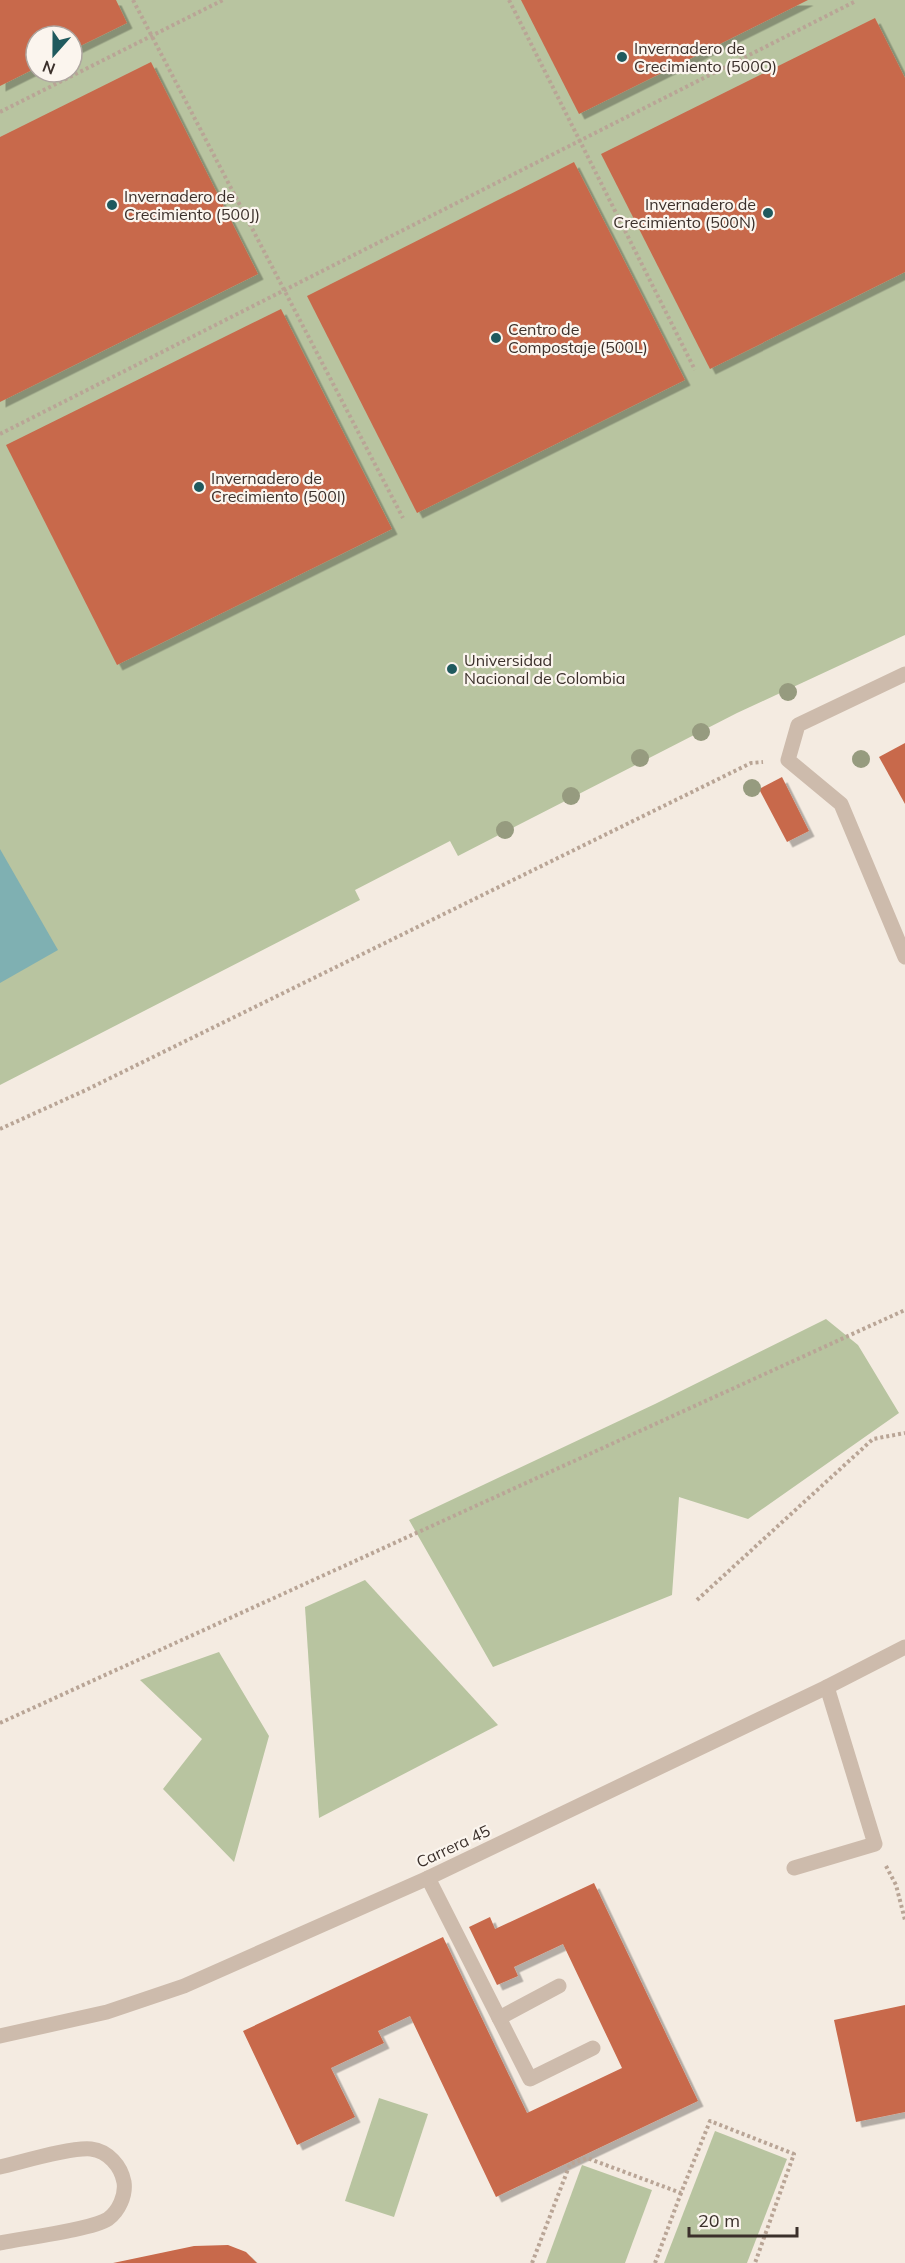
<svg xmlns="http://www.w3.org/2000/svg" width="905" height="2263" font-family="Mulish,sans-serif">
<defs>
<filter id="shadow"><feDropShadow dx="5.5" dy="5.5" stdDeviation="0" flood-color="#0004"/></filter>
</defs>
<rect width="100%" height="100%" fill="#f4ebe1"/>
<!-- green -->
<g fill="#b8c4a0" fill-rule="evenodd">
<path d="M0,0H905V635L737,713L458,856L450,841L355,890L360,900L0,1085ZM36,36H72V72H36Z"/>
<polygon points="826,1319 858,1345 899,1413 748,1519 679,1497 672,1595 493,1667 409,1520 655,1404"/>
<polygon points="365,1580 498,1725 319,1818 305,1607"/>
<polygon points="219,1652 269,1736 234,1862 163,1789 202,1739 140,1680"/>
<polygon points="379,2098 428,2114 394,2217 345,2201"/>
<polygon points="715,2131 787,2159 747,2263 664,2263"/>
<polygon points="582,2165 652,2190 625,2263 546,2263"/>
</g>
<!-- water -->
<polygon fill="#7fb0b2" points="0,849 58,950 0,983"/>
<!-- building -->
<g fill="#c8694b" filter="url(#shadow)">
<polygon points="0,0 116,0 127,23 72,50 72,36 36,36 36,68 0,86"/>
<polygon points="521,0 808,0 579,114"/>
<polygon points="875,18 905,78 905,272 710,369 601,154"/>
<polygon points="151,62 258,274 0,402 0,137"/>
<polygon points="574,162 685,380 417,513 307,296"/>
<polygon points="281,309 392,529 117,665 6,445"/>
<polygon points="905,743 905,804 879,757"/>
<polygon points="782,777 809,831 787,842 759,789"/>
<polygon points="594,1883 698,2101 496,2197 410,2016 378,2031 384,2043 331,2068 355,2117 297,2145 243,2031 443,1937 527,2113 622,2068 563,1944 514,1967 518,1976 497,1985 469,1927 490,1917 495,1929"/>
<polygon points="905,2005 905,2112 856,2122 834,2020"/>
<polygon points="228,2245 246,2252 257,2263 113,2263 194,2246"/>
</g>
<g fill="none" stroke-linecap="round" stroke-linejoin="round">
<!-- path -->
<g stroke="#b9a596" stroke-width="4" stroke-dasharray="3 3" stroke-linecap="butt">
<polyline points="133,0 403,518"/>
<polyline points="509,0 695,370"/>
<polyline points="0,112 223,0"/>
<polyline points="0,434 854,2"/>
<polyline points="0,1129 86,1090 751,763 763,762"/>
<polyline points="697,1600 873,1439 905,1433"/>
<polyline points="0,1723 905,1310"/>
<polyline points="886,1866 896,1885 905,1920"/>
<polyline points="532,2263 570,2164 587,2158 681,2193 710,2121 794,2154 755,2263"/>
<polyline points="655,2263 681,2193"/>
</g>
<!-- service -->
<g stroke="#cdbbac" stroke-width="15">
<polyline points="905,674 798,725 788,760 841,804 905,957"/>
<polyline points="794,1868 875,1844 827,1687"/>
<polyline points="428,1878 530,2079 593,2048"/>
<polyline points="499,2018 559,1986"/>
<path d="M0,2167C22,2162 70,2147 91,2149C108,2151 121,2166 124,2182C126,2195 119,2211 108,2219C91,2230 23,2238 0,2243"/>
</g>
<!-- tertiary -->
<polyline stroke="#cdbbac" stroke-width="15" points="0,2036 107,2012 184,1986 428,1878 827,1687 905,1647"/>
</g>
<!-- trees -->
<g fill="#969b7f">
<circle cx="788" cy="692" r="9"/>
<circle cx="701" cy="732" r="9"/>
<circle cx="640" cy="758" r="9"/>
<circle cx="861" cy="759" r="9"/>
<circle cx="752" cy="788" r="9"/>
<circle cx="571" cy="796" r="9"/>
<circle cx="505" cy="830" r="9"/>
</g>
<!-- markers -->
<g fill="#1f5a5e" stroke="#fbf5ee" stroke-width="2">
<circle cx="622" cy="57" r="6"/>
<circle cx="112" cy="205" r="6"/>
<circle cx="768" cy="213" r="6"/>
<circle cx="496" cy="338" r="6"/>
<circle cx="199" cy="487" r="6"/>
<circle cx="452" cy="669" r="6"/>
</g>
<g text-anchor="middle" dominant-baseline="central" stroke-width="4.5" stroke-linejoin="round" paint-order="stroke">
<!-- poi labels -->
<g font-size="16" fill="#3b302b" stroke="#fbf5ee" text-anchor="start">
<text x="634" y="48">Invernadero de<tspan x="634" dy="18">Crecimiento (500O)</tspan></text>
<text x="124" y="196">Invernadero de<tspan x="124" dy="18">Crecimiento (500J)</tspan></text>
<text x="756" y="204" text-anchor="end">Invernadero de<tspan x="756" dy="18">Crecimiento (500N)</tspan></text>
<text x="508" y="329">Centro de<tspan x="508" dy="18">Compostaje (500L)</tspan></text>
<text x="211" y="478">Invernadero de<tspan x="211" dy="18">Crecimiento (500I)</tspan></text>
<text x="464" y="660">Universidad<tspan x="464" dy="18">Nacional de Colombia</tspan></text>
</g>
<!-- street labels -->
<g font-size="16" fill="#3b302b" stroke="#fbf5ee">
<text transform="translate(453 1846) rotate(-25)">Carrera 45</text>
</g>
</g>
<!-- north arrow -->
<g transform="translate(54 54) rotate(201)"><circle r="28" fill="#fbf5ee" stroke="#aea6a0" stroke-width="1.5"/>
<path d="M0-4.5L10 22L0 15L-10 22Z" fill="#1f5a5e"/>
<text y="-9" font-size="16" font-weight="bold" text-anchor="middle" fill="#3b302b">N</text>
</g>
<!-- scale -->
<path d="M689 2227v9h108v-9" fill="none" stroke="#3b302b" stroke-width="3"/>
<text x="698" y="2227" font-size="18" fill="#3b302b" stroke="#fbf5ee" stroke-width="4.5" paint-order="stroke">20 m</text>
</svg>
